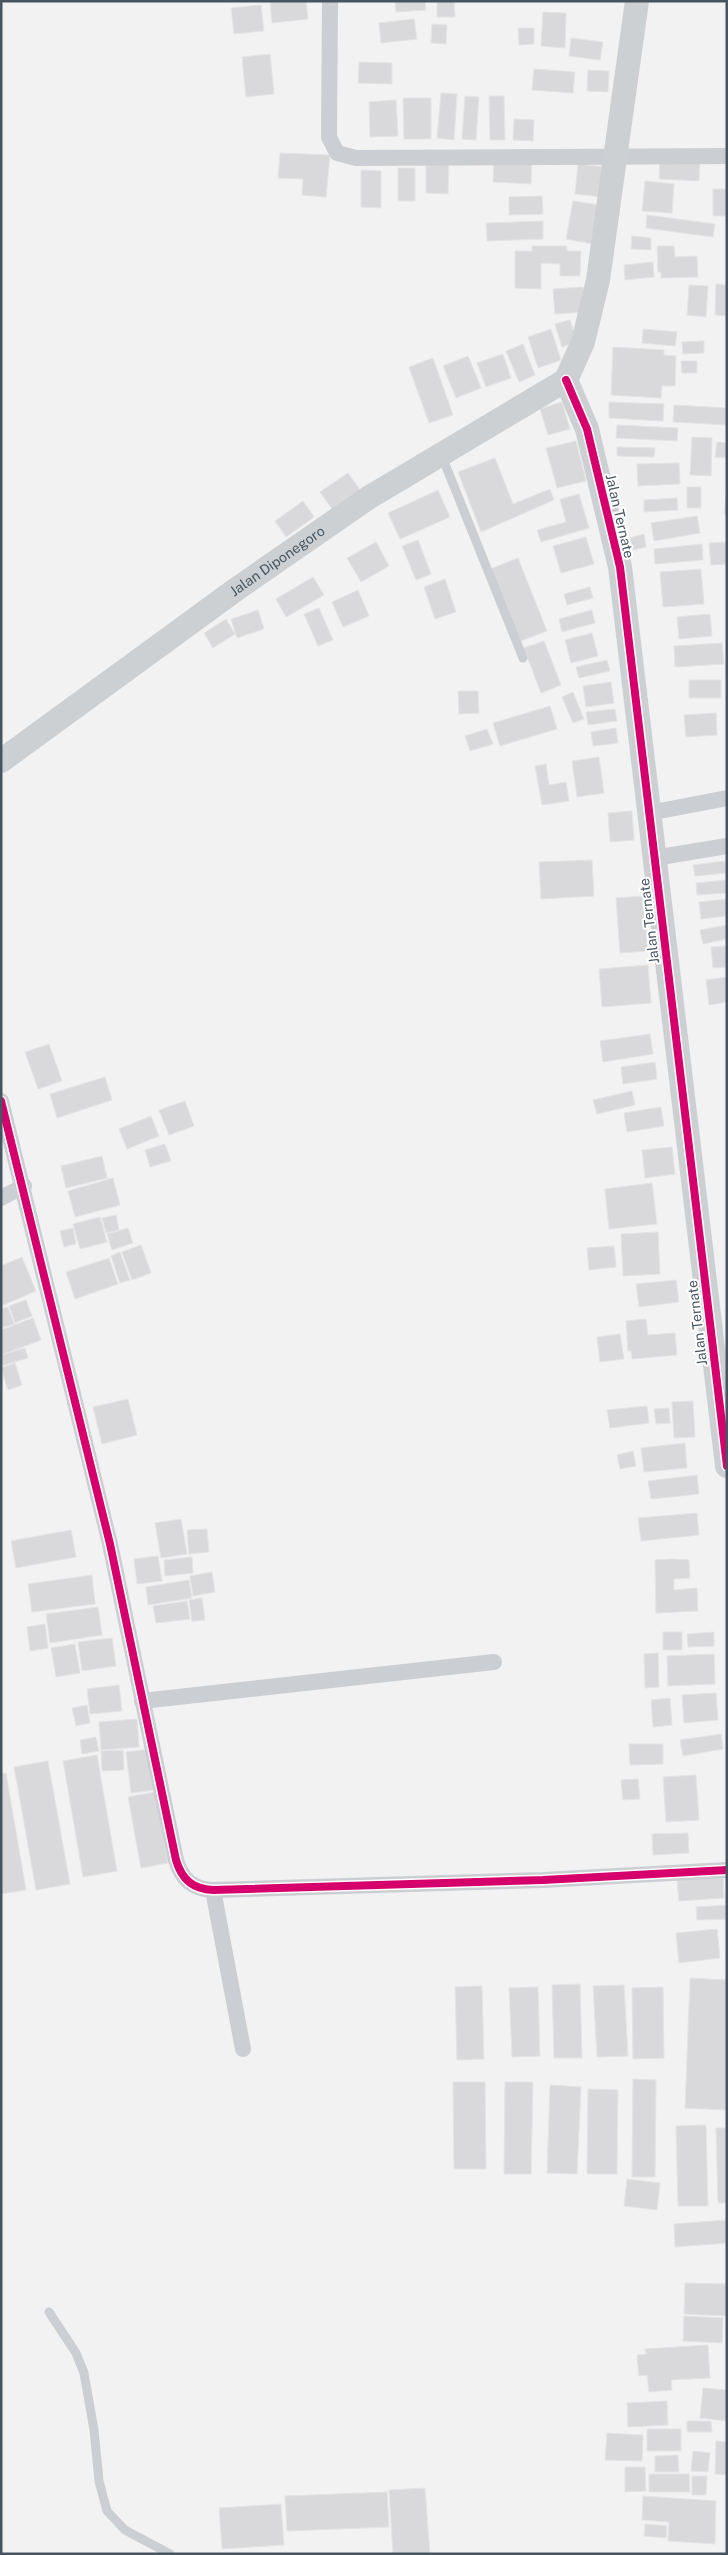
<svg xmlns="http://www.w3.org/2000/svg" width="728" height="2555" font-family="'Public Sans',sans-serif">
<rect width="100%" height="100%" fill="#f3f2f2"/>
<!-- building -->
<g fill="#d9d9db" stroke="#e4e4e5">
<polygon points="270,1 306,1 308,19 272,23"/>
<polygon points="395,1 425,1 426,10 396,12"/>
<polygon points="437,1 454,1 455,17 437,17"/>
<polygon points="261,5 264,31 234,34 231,8"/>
<polygon points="543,12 566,13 565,48 541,46"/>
<polygon points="414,19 417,39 381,43 379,23"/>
<polygon points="432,24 447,25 446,44 431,43"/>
<polygon points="518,28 534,28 534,44 519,45"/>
<polygon points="571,38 603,42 600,60 569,56"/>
<polygon points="270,54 274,94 246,97 242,57"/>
<polygon points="359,62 392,63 392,84 358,83"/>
<polygon points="534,69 575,72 573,93 532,90"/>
<polygon points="588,70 609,71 608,92 587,91"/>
<polygon points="441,93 457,94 454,140 437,138"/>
<polygon points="465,96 479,97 476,140 462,139"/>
<polygon points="489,96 504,96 505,140 490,140"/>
<polygon points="403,98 431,98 431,139 404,139"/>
<polygon points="396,100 398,136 370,137 369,102"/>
<polygon points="514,119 534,120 533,141 513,140"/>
<polygon points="280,153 330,155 326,197 302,195 303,179 278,178"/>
<polygon points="660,158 700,160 699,181 659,179"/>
<polygon points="494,159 532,160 531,184 493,182"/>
<polygon points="426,162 449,163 448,194 426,193"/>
<polygon points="578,164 606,167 603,197 575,194"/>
<rect x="398" y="168" width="17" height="33"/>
<polygon points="361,170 381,171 381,208 361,207"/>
<polygon points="645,181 674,184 672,213 642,211"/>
<rect x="713" y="189" width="14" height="27"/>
<polygon points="542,196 543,214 509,215 509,197"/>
<polygon points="573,201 599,205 592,244 566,239"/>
<polygon points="647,215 715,224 713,237 646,228"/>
<polygon points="543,221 543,239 487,241 486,223"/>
<polygon points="632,236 651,238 651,250 631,249"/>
<polygon points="532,246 567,246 567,251 581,251 580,276 560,276 560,264 541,263 541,289 515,288 515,251 532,251"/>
<polygon points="657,246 674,246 675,257 697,256 698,277 661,278 661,272 658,272"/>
<polygon points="653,262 654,277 625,280 624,265"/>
<polygon points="716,284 727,285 727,316 715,315"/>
<polygon points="689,285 708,286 706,317 687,315"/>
<polygon points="583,287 584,312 555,314 553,289"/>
<polygon points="570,320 577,342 562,347 555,324"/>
<polygon points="551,329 561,360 538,368 528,337"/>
<polygon points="643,329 677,332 675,346 642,343"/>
<polygon points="704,341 704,353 683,354 682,342"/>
<polygon points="523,344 535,375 519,382 506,351"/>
<polygon points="613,347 664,350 664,355 676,356 675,386 662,386 661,398 611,395"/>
<polygon points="503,354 511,378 486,387 477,363"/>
<polygon points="468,356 481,388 456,398 443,366"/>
<polygon points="433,358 453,415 429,423 409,367"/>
<polygon points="681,361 697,361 697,373 682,373"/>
<polygon points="562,402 570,429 548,435 540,409"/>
<polygon points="609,402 664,404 663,421 609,418"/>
<polygon points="674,405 727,408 727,425 673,422"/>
<polygon points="617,425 678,428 677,441 616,438"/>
<polygon points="692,437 712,438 711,476 690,475"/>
<polygon points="576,441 586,481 557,488 546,448"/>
<polygon points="717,442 727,443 727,458 715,457"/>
<polygon points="617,447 655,448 654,457 617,456"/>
<polygon points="495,458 513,504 550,489 554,500 481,532 458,472"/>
<polygon points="679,463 680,484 638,486 637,464"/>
<polygon points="348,473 360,490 332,509 320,492"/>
<rect x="687" y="487" width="14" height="21"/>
<polygon points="438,490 450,517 400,539 388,513"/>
<polygon points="579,494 589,528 541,542 537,530 566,522 560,499"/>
<polygon points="726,494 727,494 727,515 724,514"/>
<polygon points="677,498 678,510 644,512 644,500"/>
<polygon points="303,501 314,517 286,537 275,521"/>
<polygon points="697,516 700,533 654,541 651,523"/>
<polygon points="644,534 646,547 633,550 630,538"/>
<polygon points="586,537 594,564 561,573 553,546"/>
<polygon points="418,540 431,574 416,580 402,546"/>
<polygon points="376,542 389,566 361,582 347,558"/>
<polygon points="727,542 727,564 711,565 709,543"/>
<polygon points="702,544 703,560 655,564 654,549"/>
<polygon points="518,558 547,631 518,642 490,569"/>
<polygon points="701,569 704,604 663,607 660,572"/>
<polygon points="313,577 324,595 286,617 276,599"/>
<polygon points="445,579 456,612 435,619 424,587"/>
<polygon points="590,587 593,598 567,605 564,594"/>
<polygon points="358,590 369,616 343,627 332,602"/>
<polygon points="319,608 333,640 318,646 304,614"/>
<polygon points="258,610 264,629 237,638 231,619"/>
<polygon points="592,610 595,623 562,632 559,619"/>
<polygon points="710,614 712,636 679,639 677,617"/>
<polygon points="226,619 235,634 213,648 204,633"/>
<polygon points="592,633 598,656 571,663 565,640"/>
<polygon points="544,641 561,685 541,693 524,648"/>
<polygon points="722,643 724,664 675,667 674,646"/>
<polygon points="607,660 610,671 579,678 576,667"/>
<rect x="689" y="680" width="32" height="18"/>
<polygon points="611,682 614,703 586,707 583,686"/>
<polygon points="458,691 478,691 479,713 459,714"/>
<polygon points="573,692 584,719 573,723 562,697"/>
<polygon points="550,706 557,729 500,746 493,723"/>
<polygon points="615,709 617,721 588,725 586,712"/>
<polygon points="716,713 717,735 686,737 684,715"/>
<polygon points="616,728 618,743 593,746 591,732"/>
<polygon points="487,729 493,744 470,751 465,736"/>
<polygon points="599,757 604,793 577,797 572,761"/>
<polygon points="546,764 549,785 566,782 569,801 542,805 535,766"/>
<polygon points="632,811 634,840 610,842 608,813"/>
<polygon points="592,860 594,896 541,899 539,862"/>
<polygon points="725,861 726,873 695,876 693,865"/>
<polygon points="727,880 727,893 697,895 696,883"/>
<polygon points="643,896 648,951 620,953 616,898"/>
<polygon points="727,899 727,916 701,919 699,902"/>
<polygon points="727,925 727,939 703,944 700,930"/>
<polygon points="727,946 727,967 713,968 711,947"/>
<polygon points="648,965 651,1003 602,1007 599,969"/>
<polygon points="727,977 727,1002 709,1005 706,980"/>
<polygon points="650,1034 653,1054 603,1062 600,1041"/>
<polygon points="49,1044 62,1081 38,1089 25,1052"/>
<polygon points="655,1062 657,1079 623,1084 621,1067"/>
<polygon points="105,1077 112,1100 57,1118 50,1094"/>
<polygon points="632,1091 635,1105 597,1114 593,1100"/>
<polygon points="185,1101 194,1126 169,1135 159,1110"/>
<polygon points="661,1107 664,1126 627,1132 624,1113"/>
<polygon points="151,1116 159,1136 127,1149 119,1129"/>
<polygon points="165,1144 171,1161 150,1167 145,1150"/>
<polygon points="672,1147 675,1174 645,1178 642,1150"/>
<polygon points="102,1156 107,1178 66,1188 61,1166"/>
<polygon points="113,1178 120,1205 75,1217 68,1191"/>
<polygon points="652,1183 657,1224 609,1229 605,1189"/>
<polygon points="116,1215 119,1230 106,1233 102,1218"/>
<polygon points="100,1217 107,1242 80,1249 73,1224"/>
<polygon points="73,1228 76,1244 64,1247 60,1231"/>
<polygon points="128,1228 133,1243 112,1250 107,1234"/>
<polygon points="658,1232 660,1274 623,1276 621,1234"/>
<polygon points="141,1245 151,1273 132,1280 122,1252"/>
<polygon points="614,1246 616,1267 589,1270 587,1248"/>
<polygon points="120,1252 130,1280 120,1283 111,1256"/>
<polygon points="22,1257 36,1291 1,1306 1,1266"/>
<polygon points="109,1258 118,1284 75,1299 66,1272"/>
<polygon points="676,1280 679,1302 639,1307 636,1284"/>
<polygon points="26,1300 32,1316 15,1323 9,1306"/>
<polygon points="8,1307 14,1324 1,1328 1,1309"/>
<polygon points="33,1318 41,1340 1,1355 1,1330"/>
<polygon points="646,1319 648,1335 675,1333 677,1355 632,1359 631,1351 628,1351 626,1321"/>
<polygon points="620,1334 624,1359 600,1362 597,1337"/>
<polygon points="25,1348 28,1358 1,1366 1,1355"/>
<polygon points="15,1363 22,1385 8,1390 1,1368"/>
<polygon points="128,1399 137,1435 102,1444 93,1407"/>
<polygon points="693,1401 695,1437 674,1438 672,1402"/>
<polygon points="647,1406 649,1423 610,1428 607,1410"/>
<polygon points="669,1408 670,1423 656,1424 654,1409"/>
<polygon points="685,1443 687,1468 644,1472 641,1448"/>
<polygon points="633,1451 636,1466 620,1469 617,1455"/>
<polygon points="697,1475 699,1494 651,1499 648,1481"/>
<polygon points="697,1513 699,1535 641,1541 638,1518"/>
<polygon points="181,1519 187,1554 161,1558 155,1523"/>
<polygon points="207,1529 209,1552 189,1554 187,1530"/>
<polygon points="71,1530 76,1557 16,1568 11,1541"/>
<polygon points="158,1556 162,1581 137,1584 134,1559"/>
<polygon points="192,1557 193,1573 165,1576 164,1560"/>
<polygon points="672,1559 689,1560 690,1578 674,1579 674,1590 697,1588 698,1611 656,1613 655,1560"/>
<polygon points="212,1572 215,1592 193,1596 190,1576"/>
<polygon points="92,1575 95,1604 32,1612 28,1584"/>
<polygon points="189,1580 192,1598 148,1605 146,1587"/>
<polygon points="202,1598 205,1620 192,1621 189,1600"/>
<polygon points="187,1601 190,1619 156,1623 153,1606"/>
<polygon points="98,1607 102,1635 50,1643 46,1614"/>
<polygon points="45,1624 48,1648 30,1651 27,1627"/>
<rect x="663" y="1632" width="19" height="18"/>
<polygon points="714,1632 714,1646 688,1647 687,1634"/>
<polygon points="112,1638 116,1666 82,1671 78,1642"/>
<polygon points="75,1644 80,1673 56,1677 51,1648"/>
<polygon points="658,1653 659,1687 645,1688 644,1654"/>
<polygon points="714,1654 715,1684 668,1686 667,1656"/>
<polygon points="119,1685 122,1711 90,1714 87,1689"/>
<polygon points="716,1693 718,1720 684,1723 682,1695"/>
<polygon points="670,1698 672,1725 653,1727 651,1700"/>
<polygon points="87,1705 90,1723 76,1726 72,1708"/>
<polygon points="137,1719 139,1747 101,1750 99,1722"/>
<polygon points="721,1734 723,1749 683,1756 680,1740"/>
<polygon points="96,1737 99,1751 82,1754 80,1740"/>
<polygon points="629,1744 663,1744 663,1764 630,1765"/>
<polygon points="150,1749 155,1790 131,1793 126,1752"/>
<polygon points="123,1750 124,1770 102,1771 101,1751"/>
<polygon points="97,1755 117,1871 83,1877 63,1761"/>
<polygon points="48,1761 70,1884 36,1890 14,1767"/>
<polygon points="6,1773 26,1890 1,1894 1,1774"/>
<polygon points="696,1775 699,1820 666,1822 663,1777"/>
<polygon points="638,1779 640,1799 623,1800 621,1780"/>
<polygon points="155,1792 168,1863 141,1868 128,1797"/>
<polygon points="688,1833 689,1853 653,1855 652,1834"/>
<polygon points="723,1877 724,1898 679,1901 677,1879"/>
<polygon points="727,1905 727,1919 697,1920 696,1907"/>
<polygon points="717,1929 720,1958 679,1963 676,1933"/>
<polygon points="690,1978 727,1980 727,2110 685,2108"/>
<polygon points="580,1984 582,2058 554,2058 552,1985"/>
<polygon points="624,1985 628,2056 597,2057 593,1986"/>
<polygon points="482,1986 484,2059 457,2060 455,1987"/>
<polygon points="538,1987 540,2056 512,2057 509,1988"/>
<polygon points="663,1987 664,2058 633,2059 632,1988"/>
<polygon points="633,2079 656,2080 655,2177 632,2177"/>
<polygon points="453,2082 485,2082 486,2169 454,2169"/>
<polygon points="505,2082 533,2082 531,2174 504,2174"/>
<polygon points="550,2085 581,2087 577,2174 547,2173"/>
<polygon points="588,2089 618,2090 617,2174 587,2174"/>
<polygon points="706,2125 708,2206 678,2206 676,2126"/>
<polygon points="716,2128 727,2128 727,2203 718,2203"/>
<polygon points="627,2179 660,2183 657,2210 624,2206"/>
<polygon points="727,2220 727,2243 675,2247 674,2224"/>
<polygon points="685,2283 727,2284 727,2316 684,2314"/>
<polygon points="684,2316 723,2318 722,2343 683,2341"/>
<polygon points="708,2345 710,2378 671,2380 672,2390 649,2392 647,2375 639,2376 637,2355 646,2354 645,2349"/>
<polygon points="703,2388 727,2390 727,2421 700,2418"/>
<polygon points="667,2401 668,2425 628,2427 627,2403"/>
<polygon points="687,2421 711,2421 712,2432 687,2432"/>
<rect x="647" y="2429" width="34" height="22"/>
<polygon points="607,2433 643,2435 642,2461 605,2460"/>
<polygon points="716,2441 727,2442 727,2475 715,2474"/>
<polygon points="693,2451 710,2453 708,2472 691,2471"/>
<polygon points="678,2455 679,2472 655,2472 655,2456"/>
<polygon points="625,2467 645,2467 646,2491 625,2492"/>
<polygon points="649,2474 689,2474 690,2492 649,2492"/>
<polygon points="692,2476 707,2476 706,2495 692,2495"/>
<polygon points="425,2488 430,2554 393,2554 389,2490"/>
<polygon points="387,2492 389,2527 287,2531 285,2496"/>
<polygon points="643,2496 716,2501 715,2544 668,2541 669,2522 642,2520"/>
<polygon points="281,2504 284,2545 222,2549 219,2508"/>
<polygon points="645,2524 667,2526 666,2538 644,2536"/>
</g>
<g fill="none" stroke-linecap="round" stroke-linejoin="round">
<!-- lane -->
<g stroke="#cbced2" stroke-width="9">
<polyline points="441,454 523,658"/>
<polyline points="49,2312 76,2353 84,2373 94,2430 99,2481 107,2511 125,2530 170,2554"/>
</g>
<!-- street -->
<g stroke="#cbced2" stroke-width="16">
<polyline points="330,1 329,137 337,153 356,158 727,156"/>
<polyline points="649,813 727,798"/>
<polyline points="654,858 727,846"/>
<path d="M1,1101L110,1544L176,1860C182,1880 193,1889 213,1890L543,1880L727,1870"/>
<polyline points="1,1198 24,1186"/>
<polyline points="142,1701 494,1662"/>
<polyline points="213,1890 243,2049"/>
</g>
<!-- secondary -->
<g stroke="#cdd0d3" stroke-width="24">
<polyline points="566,380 587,429 620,567 727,1466"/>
<polyline points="566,380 583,342 598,280 637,1"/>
<path id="s1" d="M1,761L238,588L368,498L566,380"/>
</g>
<defs>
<g id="cycleway">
<polyline points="566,380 587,429 620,567 727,1466"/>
<path d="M1,1101L110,1544L176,1860C182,1880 193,1889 213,1890L543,1880L727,1870"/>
</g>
</defs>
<!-- cycleway casing -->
<use href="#cycleway" stroke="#fff" stroke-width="11"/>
<!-- cycleway -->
<use href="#cycleway" stroke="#d6006c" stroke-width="8"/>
</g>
<g text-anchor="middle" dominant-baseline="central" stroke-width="4" stroke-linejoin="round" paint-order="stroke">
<!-- street labels -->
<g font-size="14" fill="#475561" stroke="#fff">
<text transform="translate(620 516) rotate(77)">Jalan Ternate</text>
<text stroke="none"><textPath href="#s1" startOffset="341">Jalan Diponegoro</textPath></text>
<text transform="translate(649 921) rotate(-97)">Jalan Ternate</text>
<text transform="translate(697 1323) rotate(-97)">Jalan Ternate</text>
</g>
</g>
<!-- border -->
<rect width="728" height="2555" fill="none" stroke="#475561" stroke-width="5"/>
</svg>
